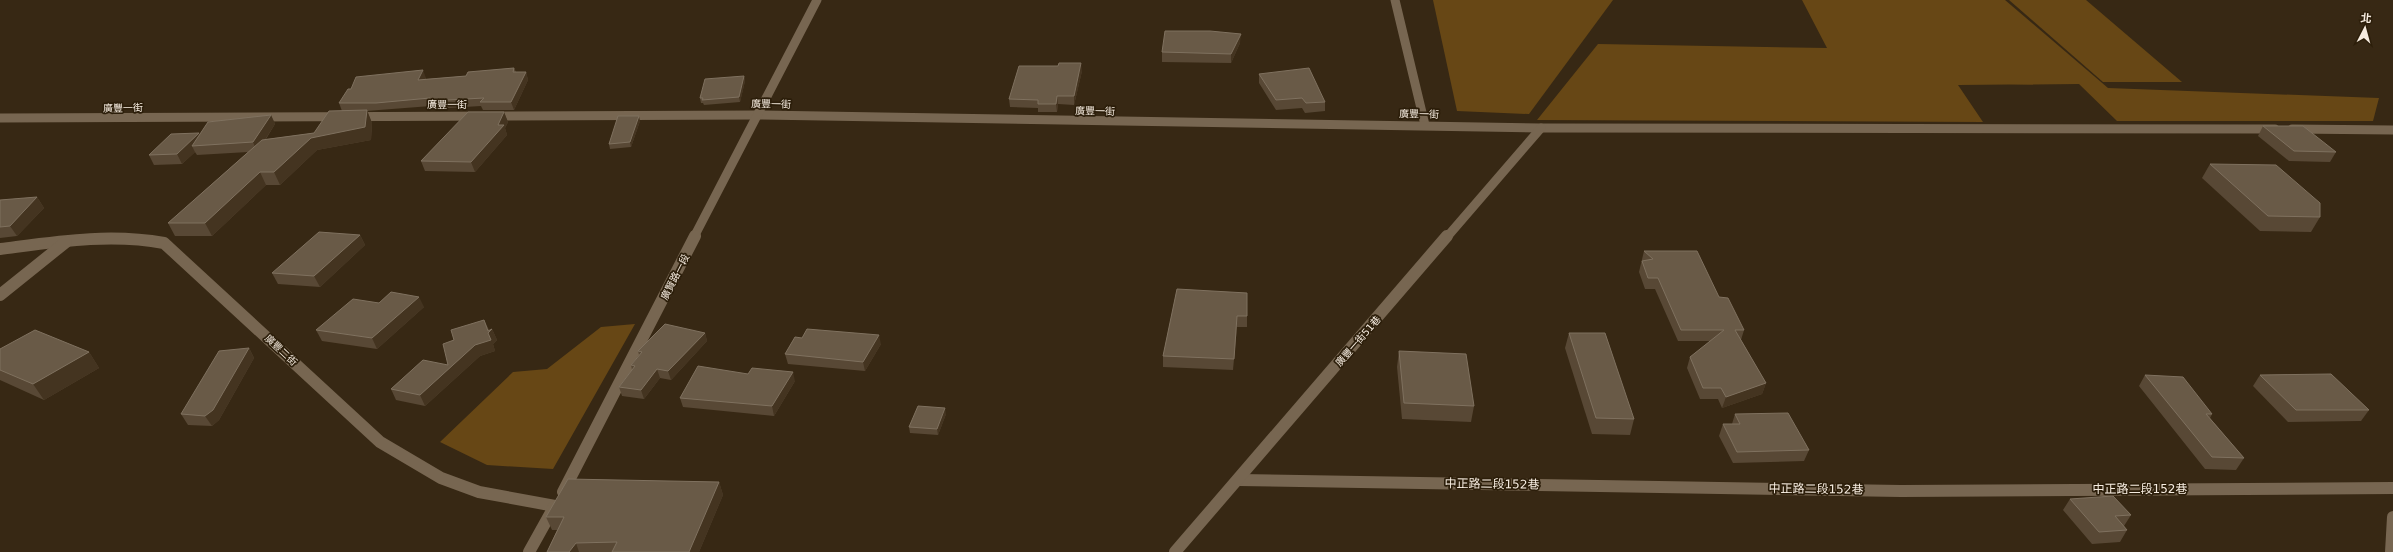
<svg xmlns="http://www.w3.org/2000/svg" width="2393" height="552" font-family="'DejaVu Sans','Noto Sans TC',sans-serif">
<rect width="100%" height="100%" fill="#372814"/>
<!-- green -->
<g fill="#674715">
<polygon points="1433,0 1613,0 1529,114 1457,111"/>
<polygon points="1802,0 2005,0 2108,88 2379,98 2373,121 2117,121 2079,84 1958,85 1983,122 1537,120 1598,44 1827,48"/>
<polygon points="2009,0 2086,0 2182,82 2103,82"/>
<polygon points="635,324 553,469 487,465 440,442 513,372 547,369 601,327"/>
</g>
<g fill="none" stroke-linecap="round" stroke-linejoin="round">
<!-- minor-far1 -->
<g stroke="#776651" stroke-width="9">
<polyline points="1395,0 1425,125"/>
<polyline points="0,118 758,115 1541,128 2275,129"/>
<polyline points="2292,129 2393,130"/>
<polyline points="1447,237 1541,128"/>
</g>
<!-- minor -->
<g stroke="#776651" stroke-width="12">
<path d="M0,249C55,242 109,233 164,243L380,442L441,478L479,492L555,506"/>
<polyline points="0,295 66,242"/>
<polyline points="1239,480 1901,491 2393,488"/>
<polyline points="1175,552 1447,236"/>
<polyline points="2391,552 2393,517"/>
</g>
<!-- tertiary-far1 -->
<polyline stroke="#776651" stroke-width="9" points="694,237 817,0"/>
<!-- tertiary -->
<g stroke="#776651" stroke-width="12">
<polyline points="563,492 695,236"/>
<polyline points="529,552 554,507"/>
</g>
</g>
<!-- wall -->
<g fill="#584835">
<polygon points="1240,43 1231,63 1162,62 1162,52"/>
<polygon points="514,68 516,72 526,72 528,80 514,110 483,110 481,106 432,109 431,106 379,110 367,111 372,123 371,140 317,150 280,185 266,185 212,236 175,236 168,223 248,152 197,155 195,152 182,164 154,165 149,155 200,134 271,115 275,124 266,139 314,133 342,111 339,103 426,78 426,79 466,76"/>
<polygon points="1082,71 1074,105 1058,104 1057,112 1038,112 1038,108 1010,107 1009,99"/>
<polygon points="1259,74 1325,102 1325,111 1305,113 1302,108 1276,110 1259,83"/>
<polygon points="744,76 745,81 740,102 704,105 703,103 701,103 700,98"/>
<polygon points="504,112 508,122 505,128 507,135 475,172 425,171 421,161"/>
<polygon points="640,121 631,147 610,149 609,144"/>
<polygon points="2263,126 2336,152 2330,162 2289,161 2258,136"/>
<polygon points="2210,164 2320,217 2311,232 2260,231 2202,178"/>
<polygon points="37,197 44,208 17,236 0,238 0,200"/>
<polygon points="360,235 365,245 320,287 278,284 272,273"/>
<polygon points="1644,251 1719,297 1744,330 1741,340 1766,383 1762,394 1722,408 1718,399 1700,399 1687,368 1690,357 1711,341 1678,341 1655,289 1645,289 1639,272"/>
<polygon points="1177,289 1247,316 1247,327 1237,327 1233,370 1163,367 1163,356"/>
<polygon points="379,303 424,307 377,349 322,341 316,330"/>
<polygon points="484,320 489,330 492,329 497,340 493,344 495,351 480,356 425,406 396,400 391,389 448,365 454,340"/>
<polygon points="705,333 707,341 671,380 660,378 644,399 622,396 619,387 632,370 631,365 639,355 638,351"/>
<polygon points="1569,333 1634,419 1630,435 1592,434 1565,348"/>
<polygon points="881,344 865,371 788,364 785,354"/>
<polygon points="249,348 254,358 219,420 212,426 188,425 181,414"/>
<polygon points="0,349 89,352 99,368 44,400 0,380"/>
<polygon points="1399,351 1474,406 1471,422 1402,419 1397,367"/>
<polygon points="2145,375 2212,414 2210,418 2244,458 2236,470 2205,469 2139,386"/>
<polygon points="2260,375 2369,410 2361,421 2288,422 2253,386"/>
<polygon points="795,381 774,416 683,407 680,398"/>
<polygon points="946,414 938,435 910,433 909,427"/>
<polygon points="1735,414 1809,450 1804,461 1733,463 1719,436 1723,424 1732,424"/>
<polygon points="719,482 723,495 699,552 547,552 557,530 552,530 546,517"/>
<polygon points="2070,499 2131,515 2124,526 2127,530 2120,542 2092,544 2063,510"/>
</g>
<!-- shaded-wall -->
<g fill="#443420">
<polygon points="1241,34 1240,43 1231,63 1231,54"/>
<polygon points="1081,63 1082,71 1074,105 1074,96"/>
<polygon points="423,70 426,78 421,87 418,80"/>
<polygon points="526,72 528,80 514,110 511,102"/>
<polygon points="744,76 745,81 740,102 739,97"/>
<polygon points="1057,96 1058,104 1057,112 1056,104"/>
<polygon points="367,110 372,123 371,140 317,150 280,185 274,172 311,138"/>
<polygon points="504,112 508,122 505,128 507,135 475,172 471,162 498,125"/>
<polygon points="271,115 275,124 257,152 253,142"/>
<polygon points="639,116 640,121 631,147 630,142"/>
<polygon points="199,133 204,143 192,146 195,152 182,164 177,154"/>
<polygon points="260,172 266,185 212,236 205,223"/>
<polygon points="37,197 44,208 17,236 10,226"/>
<polygon points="360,235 365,245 320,287 314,276"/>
<polygon points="419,297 424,307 377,349 372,338"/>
<polygon points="1237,316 1237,327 1233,370 1234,359"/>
<polygon points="484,320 489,332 492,329 497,340 493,344 495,351 480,356 425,406 420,395 475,345"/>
<polygon points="705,333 707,341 671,380 668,371"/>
<polygon points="879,335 881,344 865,371 863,362"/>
<polygon points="249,348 254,358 219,420 212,426 205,416"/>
<polygon points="89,352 99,368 44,400 33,384"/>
<polygon points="657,369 660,378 644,399 641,390"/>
<polygon points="793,372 795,381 774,416 772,406"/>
<polygon points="1766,383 1762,394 1722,408 1726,397"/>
<polygon points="945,408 946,414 938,435 937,429"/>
<polygon points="719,482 723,495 699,552 689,552"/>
<polygon points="576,543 579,552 569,552"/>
</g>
<!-- building -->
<g fill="#695a47" stroke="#7f715f">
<polygon points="1165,31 1210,31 1241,34 1231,54 1162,52"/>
<polygon points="1059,63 1081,63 1074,96 1057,96 1056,104 1038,104 1038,100 1009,99 1019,66 1058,66"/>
<polygon points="514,68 513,72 526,72 511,102 480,102 484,98 429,101 430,98 376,103 339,103 348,89 351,89 356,77 423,70 418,80 466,76 468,72"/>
<polygon points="1309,68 1325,102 1306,103 1302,98 1276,100 1259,74"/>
<polygon points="744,76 739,97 702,100 703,98 700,98 705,79"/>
<polygon points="367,110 365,127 311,138 274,172 260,172 205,223 168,223 262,140 314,133 329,111"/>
<polygon points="468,112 504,112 498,125 504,125 471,162 421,161"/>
<polygon points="271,115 253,142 192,146 208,122"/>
<polygon points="618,116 639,116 630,142 609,144"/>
<polygon points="2263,126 2303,126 2336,152 2294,151"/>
<polygon points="199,133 177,154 149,155 171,134"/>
<polygon points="2210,164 2276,165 2320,203 2320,217 2268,216"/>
<polygon points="37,197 10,226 0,227 0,200"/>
<polygon points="319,232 360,235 314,276 272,273"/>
<polygon points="1644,251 1697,251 1719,297 1728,298 1744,330 1735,330 1766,383 1726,397 1721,388 1703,388 1690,357 1724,330 1681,330 1658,278 1648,278 1642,261 1653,259"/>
<polygon points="1177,289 1247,293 1247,316 1237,316 1234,359 1163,356"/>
<polygon points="391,292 419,297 372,338 316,330 353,299 379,303"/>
<polygon points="484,320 488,331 492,329 488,333 491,340 475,345 420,395 391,389 423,360 448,365 443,344 454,340 451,330"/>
<polygon points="665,324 705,333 668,371 657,369 641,390 619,387 635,366 631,365 642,352 638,351"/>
<polygon points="807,329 879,335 863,362 785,354 795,337 802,338"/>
<polygon points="35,330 89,352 33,384 0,370 0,349"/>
<polygon points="1569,333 1605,333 1634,419 1596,418"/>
<polygon points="249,348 213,410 205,416 181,414 219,351"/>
<polygon points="1399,351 1466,354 1474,406 1404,403"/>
<polygon points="698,366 748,374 752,368 793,372 772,406 680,398"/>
<polygon points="2331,374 2369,410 2296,410 2260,375"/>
<polygon points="2145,375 2183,377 2212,414 2206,414 2244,458 2212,457"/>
<polygon points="918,406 945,408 937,429 909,427"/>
<polygon points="1788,413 1809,450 1737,452 1723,424 1740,424 1735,414"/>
<polygon points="568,479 719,482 689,552 612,552 617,542 576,543 569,552 547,552 564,517 546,517"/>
<polygon points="2113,496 2131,515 2115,516 2127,530 2099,532 2070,499"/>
</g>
<g text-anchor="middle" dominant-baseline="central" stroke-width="3.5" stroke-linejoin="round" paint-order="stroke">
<!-- street labels -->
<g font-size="10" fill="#f6ece0" stroke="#2c1e0a">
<text x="447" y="104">廣豐一街</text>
<text transform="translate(771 104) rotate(1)">廣豐一街</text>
<text transform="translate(123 108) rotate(-1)">廣豐一街</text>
<text transform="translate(1095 111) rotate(1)">廣豐一街</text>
<text transform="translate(1419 114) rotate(1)">廣豐一街</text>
<text transform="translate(675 277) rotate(-63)">廣賢路一段</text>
<text transform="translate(1358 341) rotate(-49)">廣豐一街51巷</text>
<text transform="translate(281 350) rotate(43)">廣豐二街</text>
</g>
<!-- near-street labels -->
<g font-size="12" fill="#f6ece0" stroke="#2c1e0a">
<text transform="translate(1492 484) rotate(1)">中正路二段152巷</text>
<text transform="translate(1816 489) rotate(1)">中正路二段152巷</text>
<text x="2140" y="489">中正路二段152巷</text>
</g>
</g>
<!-- north arrow -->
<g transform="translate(2365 28) rotate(6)" stroke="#2c1e0a" stroke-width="3" paint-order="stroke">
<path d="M0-3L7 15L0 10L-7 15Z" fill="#f6ece0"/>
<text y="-6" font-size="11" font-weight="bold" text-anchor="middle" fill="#f6ece0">北</text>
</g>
</svg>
